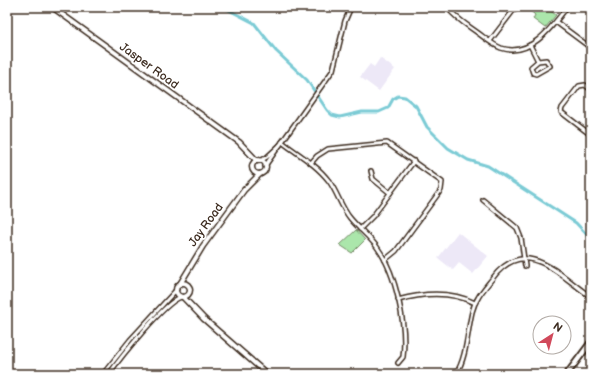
<svg xmlns="http://www.w3.org/2000/svg" width="598" height="381" font-family="'Balsamiq Sans',sans-serif">
<rect width="100%" height="100%" fill="#fff"/>
<filter id="ink" filterUnits="userSpaceOnUse"><feTurbulence type="fractalNoise" baseFrequency=".025" numOctaves="2"/><feDisplacementMap in="SourceGraphic" scale="8" xChannelSelector="R" yChannelSelector="G"/><feConvolveMatrix kernelMatrix="1 2 1 2 8 2 1 2 1" color-interpolation-filters="sRGB"/></filter>
<g filter="url(#ink)">
<!-- built -->
<g fill="#ede8f7">
<polygon points="380,58 395,69 379,91 360,77 370,64 374,67"/>
<polygon points="458,232 488,256 473,274 459,263 453,270 438,258"/>
</g>
<!-- green -->
<g fill="#abe6ab" stroke="#738864">
<polygon points="526,7 545,7 556,15 545,28 533,19 535,15"/>
<polygon points="356,230 365,240 352,253 340,245"/>
</g>
<g fill="none" stroke-linecap="round" stroke-linejoin="round">
<!-- canal -->
<g stroke="#7bcbd5" stroke-width="3">
<polyline points="73,7 76,9 87,7"/>
<polyline points="223,7 254,23 276,51 307,80 327,110 332,115 340,117 362,112 379,112 388,108 393,99 398,96 405,97 416,106 427,127 448,148 468,160 488,166 576,223 591,239"/>
<polyline points="7,12 12,7"/>
</g>
<defs>
<g id="minor">
<path d="M447,7C455,18 467,25 478,33C485,38 493,45 501,48C530,58 552,27 567,7"/>
<polyline points="556,22 591,48"/>
<polyline points="490,41 516,7"/>
<polyline points="530,45 538,61 531,67 533,73 536,74 550,66 546,60 538,61"/>
<polyline points="591,90 585,85 579,86 562,108 561,112 591,135"/>
<path d="M282,142C298,154 317,165 329,181C337,192 341,207 350,218C358,228 369,236 377,247C396,273 407,325 403,357L398,363"/>
<polyline points="260,161 267,157 280,145"/>
<polyline points="311,163 317,156 328,149 387,143 442,182 441,190 396,251 385,260"/>
<polyline points="265,166 333,70 345,21 351,7"/>
<polyline points="371,171 373,179 390,193"/>
<polyline points="483,200 517,228 521,238 525,266"/>
<polyline points="360,229 373,216 414,161"/>
<path d="M398,300C423,293 451,291 475,303"/>
<polyline points="103,374 130,340 177,289"/>
<path d="M109,374C120,358 165,302 181,297"/>
<path d="M456,374C467,356 467,333 472,312C475,299 484,289 492,279C525,234 559,275 591,297"/>
</g>
<g id="tertiary">
<polyline points="52,7 239,142 257,161"/>
<circle cx="259" cy="167" r="7"/>
<circle cx="183" cy="290" r="7"/>
<polyline points="180,284 203,246 244,190 260,174"/>
<polyline points="183,297 204,319 267,374"/>
</g>
<polyline id="secondary" points="567,374 591,342"/>
</defs>
<!-- minor casing -->
<use href="#minor" stroke="#3b2a1e" stroke-width="6"/>
<!-- tertiary casing -->
<use href="#tertiary" stroke="#3b2a1e" stroke-width="7"/>
<!-- secondary casing -->
<use href="#secondary" stroke="#3b2a1e" stroke-width="8"/>
<!-- minor -->
<use href="#minor" stroke="#fff" stroke-width="3"/>
<!-- tertiary -->
<use href="#tertiary" stroke="#fff" stroke-width="4"/>
<!-- secondary -->
<use href="#secondary" stroke="#fff" stroke-width="4.5"/>
</g>
</g>
<g text-anchor="middle" dominant-baseline="central" stroke-width="3.5" stroke-linejoin="round" paint-order="stroke">
<!-- street labels -->
<g font-size="12" fill="#3b2a1e" stroke="#fff">
<text transform="translate(149 66) rotate(36)">Jasper Road</text>
<text transform="translate(206 225) rotate(-54)">Jay Road</text>
</g>
</g>
<!-- margin -->
<rect width="598" height="381" fill="none" stroke="#fff" stroke-width="24"/>
<rect x="12" y="12" width="574" height="357" fill="none" stroke="#3b2a1e" stroke-width="1.5" filter="url(#ink)"/>
<!-- north arrow -->
<g transform="translate(552 335) rotate(36)"><circle r="19" fill="#ffffff" stroke="#b1aaa5"/>
<path d="M0-3L7 15L0 10L-7 15Z" fill="#d1495b"/>
<text y="-6" font-size="11" font-weight="bold" text-anchor="middle" fill="#3b2a1e">N</text>
</g>
</svg>
